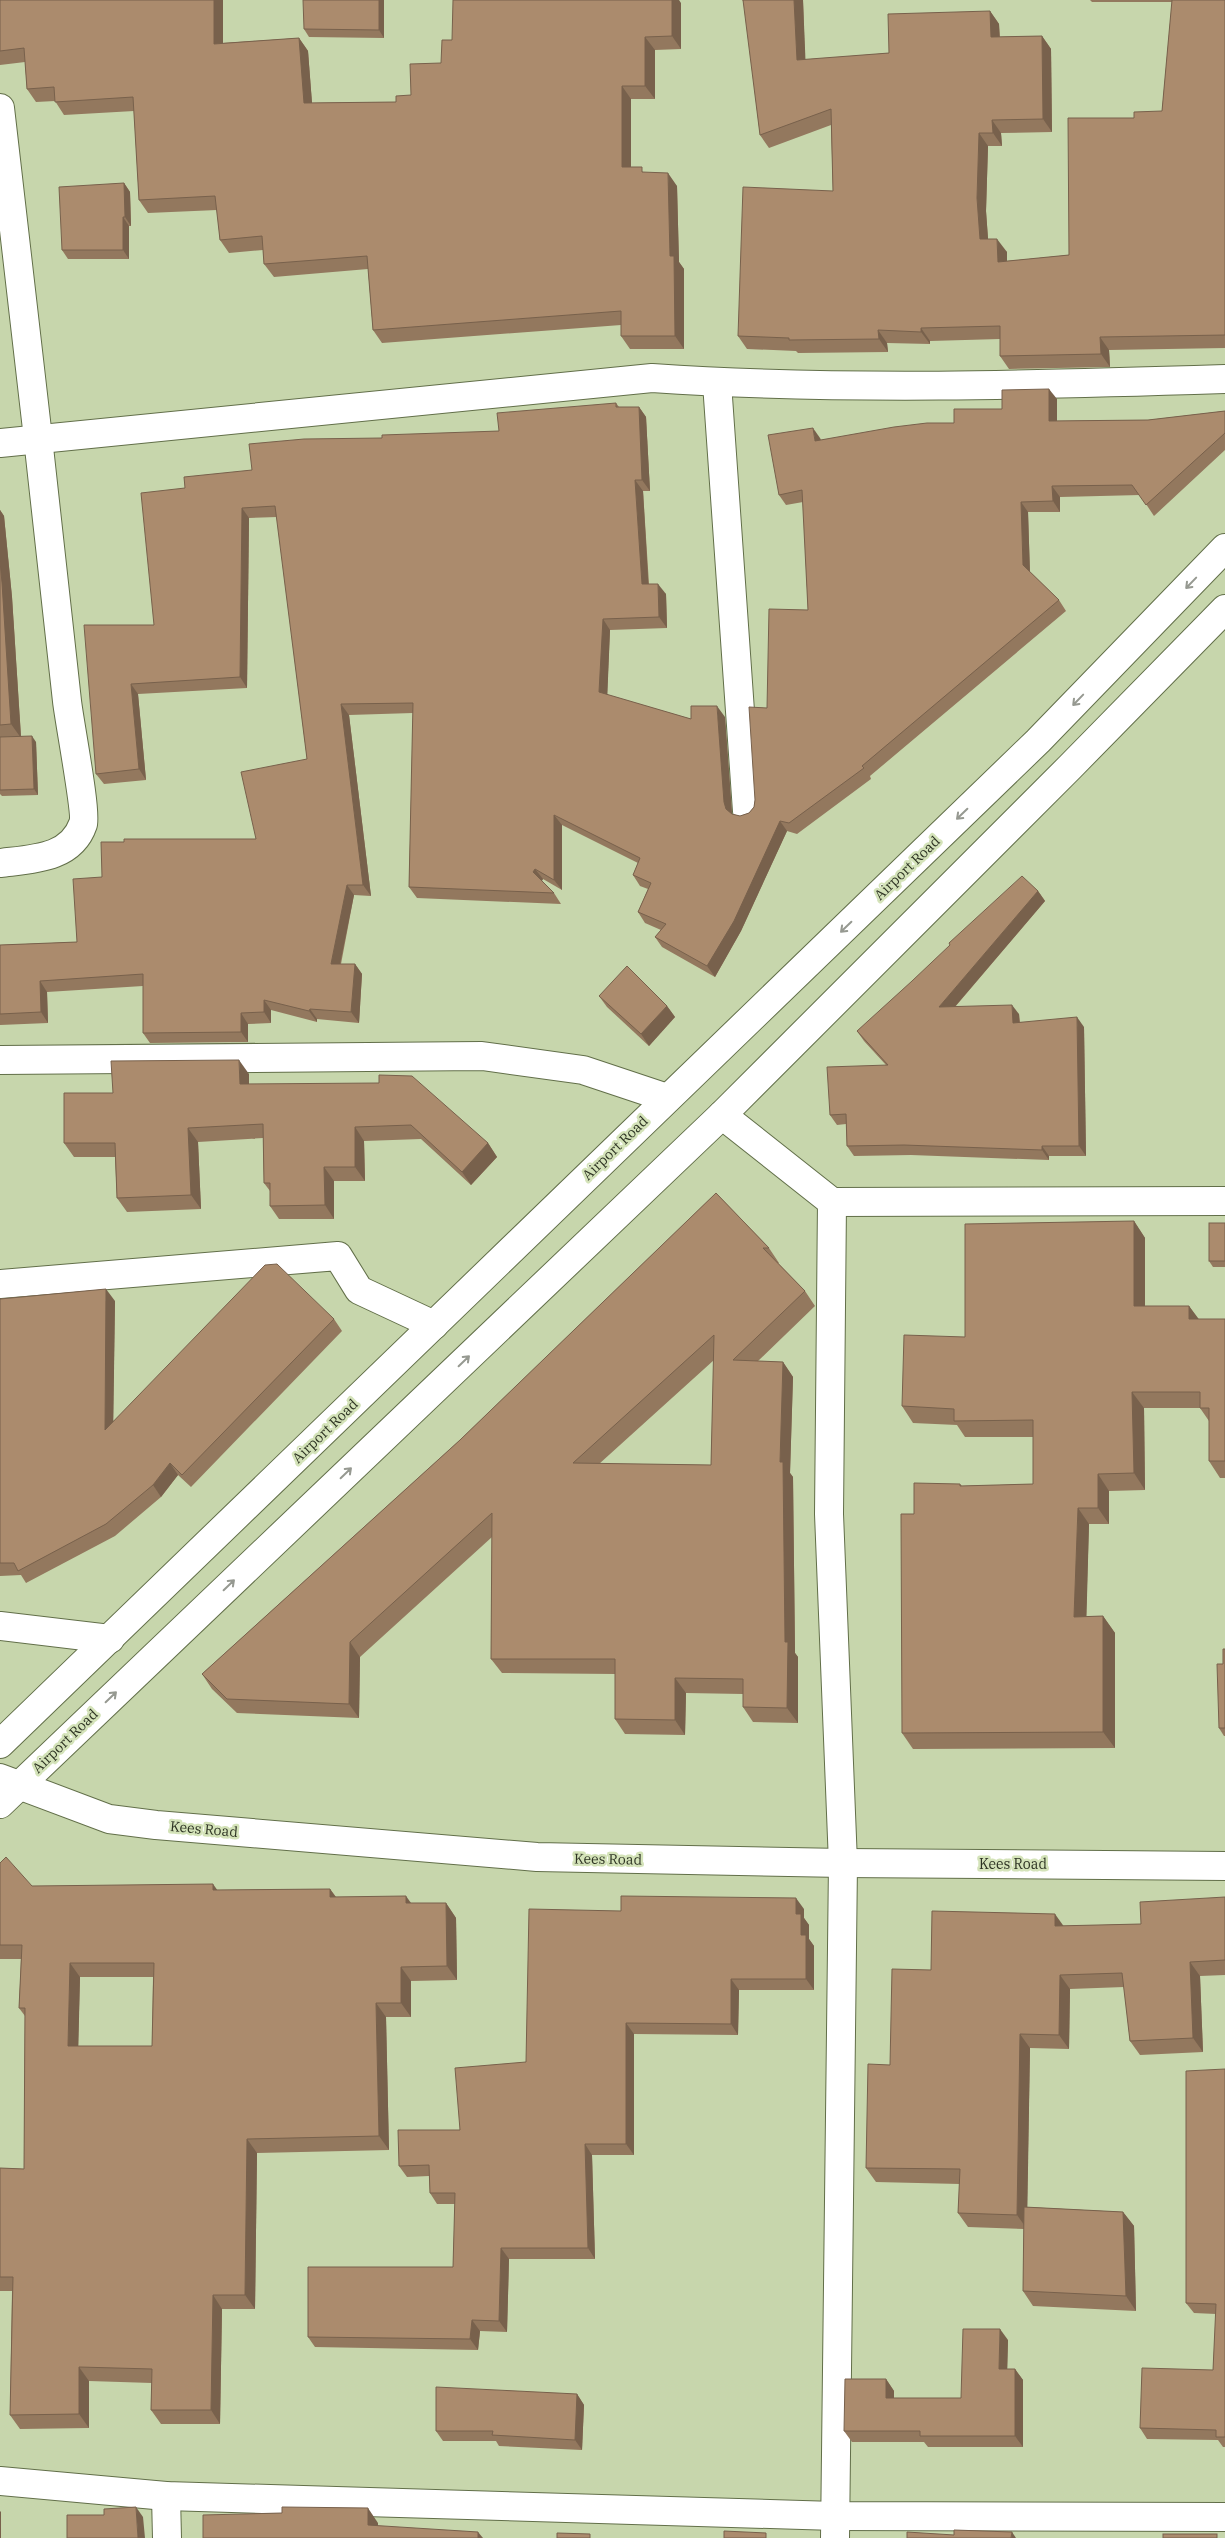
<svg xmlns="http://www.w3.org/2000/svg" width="1225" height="2538" font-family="'IBM Plex Serif',serif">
<rect width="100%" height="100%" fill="#c7d6ac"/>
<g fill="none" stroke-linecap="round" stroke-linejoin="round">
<defs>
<g id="minor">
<path d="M0,108C24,306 45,503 67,701C69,720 87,813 83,824C71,859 32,859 0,863"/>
<polyline points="717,383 747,811"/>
<path d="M0,443L652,378C843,391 1035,385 1225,379"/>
<polyline points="0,1060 482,1056 583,1070 667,1098"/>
<polyline points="722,1115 832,1202 1225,1201"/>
<polyline points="832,1202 829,1514 843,1863 835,2538"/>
<polyline points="0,1284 338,1256 359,1290 434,1325"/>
<polyline points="0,1626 110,1639"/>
<polyline points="0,1778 109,1819 156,1825 537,1857 843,1863 1225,1866"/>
<polyline points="0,2481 166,2496 835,2516 1225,2517"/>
<polyline points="166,2496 167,2538"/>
</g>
<g id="primary">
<polyline points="0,1744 1038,741 1225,548"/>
<polyline points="0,1804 722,1115 1070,767 1225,609"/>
</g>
</defs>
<!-- minor casing -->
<use href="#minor" stroke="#626f49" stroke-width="30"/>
<!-- primary casing -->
<use href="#primary" stroke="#626f49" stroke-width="30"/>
<!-- minor -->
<use href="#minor" stroke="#fff" stroke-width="28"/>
<!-- primary -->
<use href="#primary" stroke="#fff" stroke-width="28"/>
</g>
<!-- wall -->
<g fill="#93785e" fill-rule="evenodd">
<polygon points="0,0 223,0 223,43 299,38 308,51 312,103 396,102 411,95 441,63 452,40 681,3 681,49 655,50 655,99 631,99 631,167 677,186 679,262 684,269 684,349 630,349 621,336 621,325 382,343 373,330 368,269 274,277 264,264 263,250 229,253 220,240 217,210 148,213 139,200 134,111 64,115 55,101 36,102 27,89 25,62 0,65"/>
<polygon points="384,0 384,38 309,37 304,29"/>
<polygon points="742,0 803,0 805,60 889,53 990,11 999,24 1000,37 1042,36 1051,49 1052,132 1001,133 1002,146 988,146 986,211 988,239 1007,252 1007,261 1069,255 1134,118 1162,111 1172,2 1092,2 1090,0 1225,0 1225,348 1109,350 1110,367 1009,369 1000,356 1000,339 930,341 930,344 887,343 888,352 798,353 796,351 747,349 738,336 833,191 831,125 769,148 760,135 744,2"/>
<polygon points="124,183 130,192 131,226 129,226 129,259 68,259 62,250"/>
<polygon points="1057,399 1057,421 1148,420 1225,411 1225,450 1154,516 1140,495 1060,497 1060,512 1028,512 1030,572 1059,600 1066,611 870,776 871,779 797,834 787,831 741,931 715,977 662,947 655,937 661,930 645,923 638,912 648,889 640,886 633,875 638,863 562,825 562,890 543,879 542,881 554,893 561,904 417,898 409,887 413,713 349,715 371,896 354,895 341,964 355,964 362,974 359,1023 317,1019 317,1022 271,1010 271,1023 248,1024 248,1042 150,1043 143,1033 143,986 47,992 48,1023 0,1025 0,945 77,942 102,877 256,839 307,759 277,517 249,518 247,688 138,694 146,780 104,784 96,774 154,625 185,488 252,470 382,438 499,431 616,403 619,407 639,407 646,417 650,491 643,491 649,584 666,594 667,628 610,630 607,695 691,719 725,717 732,813 732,814 740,816 749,813 754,807 767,708 808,610 803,502 786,505 779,495 820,438 821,440 954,423 1002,409"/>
<polygon points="0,510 4,516 12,597 21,736 36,742 38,795 2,796 0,794"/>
<polygon points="1038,891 1045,901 955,1007 1019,1014 1020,1022 1084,1027 1086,1156 1049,1156 1049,1160 911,1155 854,1156 847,1146 846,1124 837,1125 830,1115 886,1065 864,1041 857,1031"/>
<polygon points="599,996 667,1006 675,1017 649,1046 607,1007"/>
<polygon points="249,1074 249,1084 488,1143 497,1157 471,1185 421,1139 364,1141 365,1181 334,1181 334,1219 279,1219 270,1206 270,1191 264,1183 263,1138 198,1142 201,1209 127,1212 117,1198 115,1157 74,1157 64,1143 113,1093"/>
<path d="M716,1193L769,1248L779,1263H778L805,1291L815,1306L758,1361L783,1362L793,1377L790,1473L793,1477L795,1653L798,1657V1723L753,1722L743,1707V1694L686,1693L685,1735L625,1734L615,1719V1674L502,1673L491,1659L492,1537L360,1657L359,1718L237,1713L212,1689L202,1674L460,1440ZM714,1360L711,1465L599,1464Z"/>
<polygon points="1134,1221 1145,1238 1145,1306 1189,1306 1198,1319 1225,1319 1225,1478 1220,1478 1209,1461 1209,1421 1200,1408 1144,1408 1145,1490 1109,1491 1109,1524 1089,1524 1086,1617 1103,1616 1115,1633 1115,1748 913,1749 902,1733 914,1514 960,1484 962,1486 1033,1484 1033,1437 965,1437 957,1425 913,1423 902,1406 965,1337"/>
<polygon points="1225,1223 1225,1267 1213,1267 1209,1261"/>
<polygon points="0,1299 115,1301 113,1421 334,1319 342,1331 191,1487 178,1475 161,1497 115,1536 26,1583 21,1575 0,1576"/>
<polygon points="1225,1649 1225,1736 1224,1736 1219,1728"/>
<path d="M0,1863L32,1886L217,1890L330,1889L336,1897L411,1903H446L456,1918L457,1980L411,1981V2017H386L389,2150L257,2153L255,2309H222L220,2424H161L151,2410L152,2383L89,2381V2428L20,2429L10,2415L12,2291H0V2168L24,2169L25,2016L19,2008L21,1959H0ZM80,1977H153L152,2046H78Z"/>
<polygon points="1225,1897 1225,1975 1200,1976 1203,2052 1140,2055 1130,2041 1124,1987 1070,1989 1069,2049 1030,2048 1027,2207 1123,2212 1134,2226 1136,2311 1033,2306 1023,2291 1024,2229 968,2227 958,2213 960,2184 876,2182 866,2168 890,2065 931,1970 1064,1926 1141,1924"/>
<polygon points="804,1909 804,1918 809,1925 809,1939 814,1946 814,1990 739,1990 738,2035 634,2034 634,2155 592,2155 595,2259 509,2259 507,2332 480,2331 478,2350 315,2347 308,2337 453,2267 455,2204 437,2204 430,2193 429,2176 407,2177 399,2166 460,2130 526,2062 621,1911"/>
<polygon points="1225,2069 1225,2447 1223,2447 1218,2440 1147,2439 1140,2428 1213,2370 1216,2314 1194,2313 1186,2303"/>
<polygon points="1008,2340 1007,2369 1015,2369 1023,2380 1023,2447 928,2447 924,2442 852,2442 844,2431 886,2379 894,2391 894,2398 961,2398"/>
<polygon points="577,2394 584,2405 582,2450 499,2446 496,2441 443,2441 436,2431"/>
</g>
<!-- shaded-wall -->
<g fill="#78614c">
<polygon points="214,0 223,0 223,57 214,44"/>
<polygon points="379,0 384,0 384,38 379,30"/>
<polygon points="672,0 679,0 681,3 681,49 672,36"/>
<polygon points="794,0 803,0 806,73 797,60"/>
<polygon points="990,11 999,24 1000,50 991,37"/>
<polygon points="1042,36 1051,49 1052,132 1043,119"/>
<polygon points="645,37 655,50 655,99 645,86"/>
<polygon points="299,38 308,51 313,116 304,103"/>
<polygon points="622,86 631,99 631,180 622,167"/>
<polygon points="992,120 1001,133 1002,146 993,133"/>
<polygon points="979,133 988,146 986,211 989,252 980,239 977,198"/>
<polygon points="668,173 677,186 679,262 684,269 684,349 675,336 670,256"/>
<polygon points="124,183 130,192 131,226 125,217"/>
<polygon points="123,217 129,226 129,259 123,250"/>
<polygon points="997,239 1007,252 1007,275 998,262"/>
<polygon points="921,328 930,341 930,344 921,332"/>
<polygon points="878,330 887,343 888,352 879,339"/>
<polygon points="1100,337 1109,350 1110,367 1101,354"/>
<polygon points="1049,389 1057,399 1057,432 1049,421"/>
<polygon points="639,407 646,417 650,491 642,480"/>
<polygon points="813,428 820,438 823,451 815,441"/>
<polygon points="635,480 643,491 649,595 642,584"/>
<polygon points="1052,486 1060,497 1060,512 1053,501"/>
<polygon points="1021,502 1028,512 1030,576 1023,565"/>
<polygon points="242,508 249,518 247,688 240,677"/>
<polygon points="0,510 4,516 12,597 21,738 11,724 0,561"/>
<polygon points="658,584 666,594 667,628 659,617"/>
<polygon points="603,619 610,630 607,703 599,692"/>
<polygon points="131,684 138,694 146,780 139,769"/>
<polygon points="341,704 349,715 371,896 363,885"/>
<polygon points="717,706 725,717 732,813 734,819 726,809 724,802"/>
<polygon points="32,736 36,742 38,795 34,789"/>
<polygon points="554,815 562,825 562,890 554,880"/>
<polygon points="780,821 787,831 741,931 715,977 707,966"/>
<polygon points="535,869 543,879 540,883 533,872"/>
<polygon points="347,885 354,895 338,974 331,964"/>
<polygon points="1038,891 1045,901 946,1017 939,1007"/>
<polygon points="355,964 362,974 359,1023 351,1012"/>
<polygon points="40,981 47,992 48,1023 41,1012"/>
<polygon points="264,1000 271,1010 271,1023 264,1012"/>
<polygon points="1012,1005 1019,1014 1020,1033 1013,1023"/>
<polygon points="667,1006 675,1017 649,1046 641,1034"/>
<polygon points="310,1009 317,1019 317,1022 309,1011"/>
<polygon points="241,1013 248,1024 248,1042 241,1032"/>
<polygon points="1077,1017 1084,1027 1086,1156 1079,1146"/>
<polygon points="239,1060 249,1074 249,1098 240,1084"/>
<polygon points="355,1127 364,1141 365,1181 355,1167"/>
<polygon points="188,1128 198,1142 201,1209 191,1195"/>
<polygon points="488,1143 497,1157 471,1185 462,1172"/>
<polygon points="1042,1146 1049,1156 1049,1160 1042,1150"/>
<polygon points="324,1167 334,1181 334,1219 325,1205"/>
<polygon points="1134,1221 1145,1238 1145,1322 1134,1306"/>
<polygon points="106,1289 115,1301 113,1442 105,1430"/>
<polygon points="1189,1306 1201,1322 1189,1319"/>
<polygon points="783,1362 793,1377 790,1473 793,1477 795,1653 798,1657 798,1723 787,1708 780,1462"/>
<polygon points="1132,1392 1144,1408 1145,1490 1134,1473"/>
<polygon points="170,1463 178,1475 161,1497 153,1485"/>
<polygon points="1098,1474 1109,1491 1109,1524 1098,1508"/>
<polygon points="1078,1508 1089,1524 1086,1634 1074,1617"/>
<polygon points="1103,1616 1115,1633 1115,1748 1103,1732"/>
<polygon points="350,1642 360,1657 359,1718 349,1704"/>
<polygon points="675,1678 686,1693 685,1735 675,1720"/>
<polygon points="213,1884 223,1898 213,1890"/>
<polygon points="330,1889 340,1903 330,1897"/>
<polygon points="406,1896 416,1910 406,1903"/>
<polygon points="796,1898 804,1909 804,1918 809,1925 809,1939 814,1946 814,1990 806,1979 801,1935 796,1914"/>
<polygon points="446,1903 456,1918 457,1980 447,1966"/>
<polygon points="1055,1914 1065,1928 1055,1926"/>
<polygon points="1190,1962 1200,1976 1203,2052 1193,2038"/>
<polygon points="70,1963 80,1977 78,2060 68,2046"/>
<polygon points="401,1967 411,1981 411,2017 401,2003"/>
<polygon points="1060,1975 1070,1989 1069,2049 1059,2035"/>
<polygon points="731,1979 739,1990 738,2035 731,2024"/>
<polygon points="376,2003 386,2017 389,2150 379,2136"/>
<polygon points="626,2023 634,2034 634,2155 626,2144"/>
<polygon points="1020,2034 1030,2048 1027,2229 1017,2215"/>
<polygon points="247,2139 257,2153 255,2309 245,2295"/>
<polygon points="585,2144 592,2155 595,2259 588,2248"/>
<polygon points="1123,2212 1134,2226 1136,2311 1126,2296"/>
<polygon points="501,2248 509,2259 507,2332 499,2321"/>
<polygon points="213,2295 222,2309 220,2424 211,2410"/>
<polygon points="472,2320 480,2331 478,2350 470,2339"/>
<polygon points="1000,2329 1008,2340 1007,2380 999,2369"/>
<polygon points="79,2367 89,2381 89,2428 79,2414"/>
<polygon points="1015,2369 1023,2380 1023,2447 1015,2436"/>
<polygon points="886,2379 894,2391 894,2409 886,2398"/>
<polygon points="577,2394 584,2405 582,2450 575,2440"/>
<polygon points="136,2507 143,2517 145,2538 138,2538"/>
<polygon points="368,2508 378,2523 378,2538 368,2525"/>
<polygon points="0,2511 1,2512 1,2538 0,2538"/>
<polygon points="478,2532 483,2538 478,2538"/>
<polygon points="1012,2532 1016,2538 1011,2538"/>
</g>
<!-- building -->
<g fill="#ab8b6d" stroke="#78614c" fill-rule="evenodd">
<polygon points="0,0 214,0 214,44 299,38 304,103 396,102 396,96 411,95 410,64 441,63 442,40 452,40 453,0 672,0 672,36 645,37 645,86 622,86 622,167 642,167 642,172 668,173 670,256 674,256 675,336 621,336 621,311 373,330 367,256 264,264 262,236 220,240 215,196 139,200 133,97 55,102 54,87 27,89 24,48 0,51"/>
<polygon points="303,0 379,0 379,30 304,29"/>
<polygon points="743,0 794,0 797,60 889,53 888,14 990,11 991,37 1042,36 1043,119 992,120 993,133 979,133 977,198 980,239 997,239 998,262 1069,255 1068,118 1134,118 1134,112 1162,111 1172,0 1225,0 1225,335 1100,337 1101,354 1000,356 1000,326 921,328 921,332 878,330 879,339 789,340 789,338 738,336 743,187 833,191 831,109 760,135"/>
<polygon points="124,183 125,217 123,217 123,250 62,250 59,187"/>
<polygon points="1049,389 1049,421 1148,420 1225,411 1225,433 1146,505 1132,485 1052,486 1053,501 1021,502 1023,565 1059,600 862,766 864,768 789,823 780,821 734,921 707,966 655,937 666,924 638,912 651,883 633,875 640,858 554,815 554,880 535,869 533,872 554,893 409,887 413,703 341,704 363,885 347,885 331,964 355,964 351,1012 310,1009 309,1011 264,1000 264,1012 241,1013 241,1032 143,1033 143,974 40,981 41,1012 0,1014 0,945 77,942 73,879 102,877 101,842 124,842 124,839 256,839 241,772 307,759 275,506 242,508 240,677 131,684 139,769 96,774 84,625 154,625 141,493 185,488 184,477 252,470 249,444 304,439 382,438 382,435 499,431 497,413 616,403 616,407 639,407 642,480 635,480 642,584 658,584 659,617 603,619 599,692 691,719 691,706 717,706 724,802 726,809 732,814 740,816 749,813 754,807 755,800 749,707 767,708 769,609 808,610 802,490 779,495 768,435 813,428 815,441 894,427 927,423 954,423 954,409 1002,409 1002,390"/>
<polygon points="0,561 2,583 11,724 0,725"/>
<polygon points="32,736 34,789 0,790 0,737"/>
<polygon points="1022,876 1038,891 939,1007 1012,1005 1013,1023 1077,1017 1079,1146 1042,1146 1042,1150 904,1145 847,1146 846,1114 830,1115 827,1067 888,1065 857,1031 912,981 950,945 949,943"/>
<polygon points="627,966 667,1006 641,1034 599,996"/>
<polygon points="239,1060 240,1084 379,1083 379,1075 412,1076 488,1143 462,1172 411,1125 355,1127 355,1167 324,1167 325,1205 270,1206 270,1183 264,1183 263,1124 188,1128 191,1195 117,1198 115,1143 64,1143 64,1093 113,1093 111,1061"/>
<path d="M716,1193L769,1248H763L805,1291L733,1360L783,1362L780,1462H783L785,1642H788L787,1708L743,1707V1679L675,1678V1720L615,1719V1659H491L492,1513L350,1642L349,1704L227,1699L202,1674L460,1440ZM714,1335L711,1465L573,1463Z"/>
<polygon points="1134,1221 1134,1306 1189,1306 1189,1319 1225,1319 1225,1461 1209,1461 1209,1408 1200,1408 1200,1392 1132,1392 1134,1473 1098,1474 1098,1508 1078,1508 1074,1617 1103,1616 1103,1732 902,1733 901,1514 914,1514 914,1483 960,1484 960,1486 1033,1484 1033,1420 954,1421 954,1409 902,1406 904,1335 965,1337 965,1224"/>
<rect x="1209" y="1223" width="16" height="38"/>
<polygon points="277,1264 334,1319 182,1475 170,1463 153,1485 106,1524 18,1571 14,1563 0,1563 0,1299 106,1289 105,1430 265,1265"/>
<polygon points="1223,1649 1225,1649 1225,1728 1219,1728 1217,1664 1223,1664"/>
<path d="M6,1857L32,1886L213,1884V1890L330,1889V1897L406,1896V1903H446L447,1966L401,1967V2003H376L379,2136L247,2139L245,2295H213L211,2410H151L152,2369L79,2367V2414L10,2415L13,2277H0V2168L24,2169L25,2008H19L22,1945H0V1863ZM70,1963H154L152,2046H68Z"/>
<polygon points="621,1896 796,1898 796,1914 801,1914 801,1935 806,1935 806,1979 731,1979 731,2024 626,2023 626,2144 585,2144 588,2248 501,2248 499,2321 472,2320 470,2339 308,2337 308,2267 453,2267 455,2193 430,2193 429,2165 399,2166 398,2130 460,2130 455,2068 526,2062 529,1909 621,1911"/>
<polygon points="1225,1897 1225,1960 1190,1962 1193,2038 1130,2041 1122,1973 1060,1975 1059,2035 1020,2034 1017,2215 958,2213 960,2169 866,2168 868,2064 890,2065 892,1969 931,1970 932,1911 1055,1914 1055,1926 1141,1924 1140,1902"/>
<polygon points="1225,2069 1225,2437 1216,2437 1216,2430 1140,2428 1142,2368 1213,2370 1216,2304 1186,2303 1186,2071"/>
<polygon points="1024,2207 1123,2212 1126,2296 1023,2291"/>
<polygon points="963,2329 1000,2329 999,2369 1015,2369 1015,2436 920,2436 920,2431 844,2431 845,2379 886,2379 886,2398 961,2398"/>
<polygon points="436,2387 577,2394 575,2440 492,2435 493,2431 436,2431"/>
<polygon points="136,2507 138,2538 67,2538 67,2515 104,2515 104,2509"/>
<polygon points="282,2507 368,2508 368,2525 478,2532 478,2538 203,2538 203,2515 282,2513"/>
<polygon points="954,2530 1012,2532 1011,2538 907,2538 907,2532 954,2535"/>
<polygon points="724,2531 766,2533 766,2538 724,2538"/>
<polygon points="557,2533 590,2534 590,2538 557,2538"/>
<rect x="1163" y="2534" width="54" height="4"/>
</g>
<!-- one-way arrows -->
<defs><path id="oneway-shaft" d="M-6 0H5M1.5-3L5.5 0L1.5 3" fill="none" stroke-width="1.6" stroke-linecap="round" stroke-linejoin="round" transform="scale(1.25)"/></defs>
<g stroke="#969991">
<use href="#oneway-shaft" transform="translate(1191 583) rotate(134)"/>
<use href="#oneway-shaft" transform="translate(1078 700) rotate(134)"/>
<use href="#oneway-shaft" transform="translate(962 814) rotate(136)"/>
<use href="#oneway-shaft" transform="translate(846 927) rotate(136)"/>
<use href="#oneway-shaft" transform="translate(464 1361) rotate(-44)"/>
<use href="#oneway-shaft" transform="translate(346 1473) rotate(-44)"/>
<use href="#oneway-shaft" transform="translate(229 1585) rotate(-44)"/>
<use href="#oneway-shaft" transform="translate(111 1697) rotate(-44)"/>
</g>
<g text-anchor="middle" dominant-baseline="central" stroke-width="5" stroke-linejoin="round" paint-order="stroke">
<!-- street labels -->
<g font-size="14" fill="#2d3323" stroke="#d4e3b9">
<text transform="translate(907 868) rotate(-44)">Airport Road</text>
<text transform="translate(615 1148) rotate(-44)">Airport Road</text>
<text transform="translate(325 1431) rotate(-44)">Airport Road</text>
<text transform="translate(65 1741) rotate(-44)">Airport Road</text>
<text transform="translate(204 1829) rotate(5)">Kees Road</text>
<text transform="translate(608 1859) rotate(1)">Kees Road</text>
<text x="1013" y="1864">Kees Road</text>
</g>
</g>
</svg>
